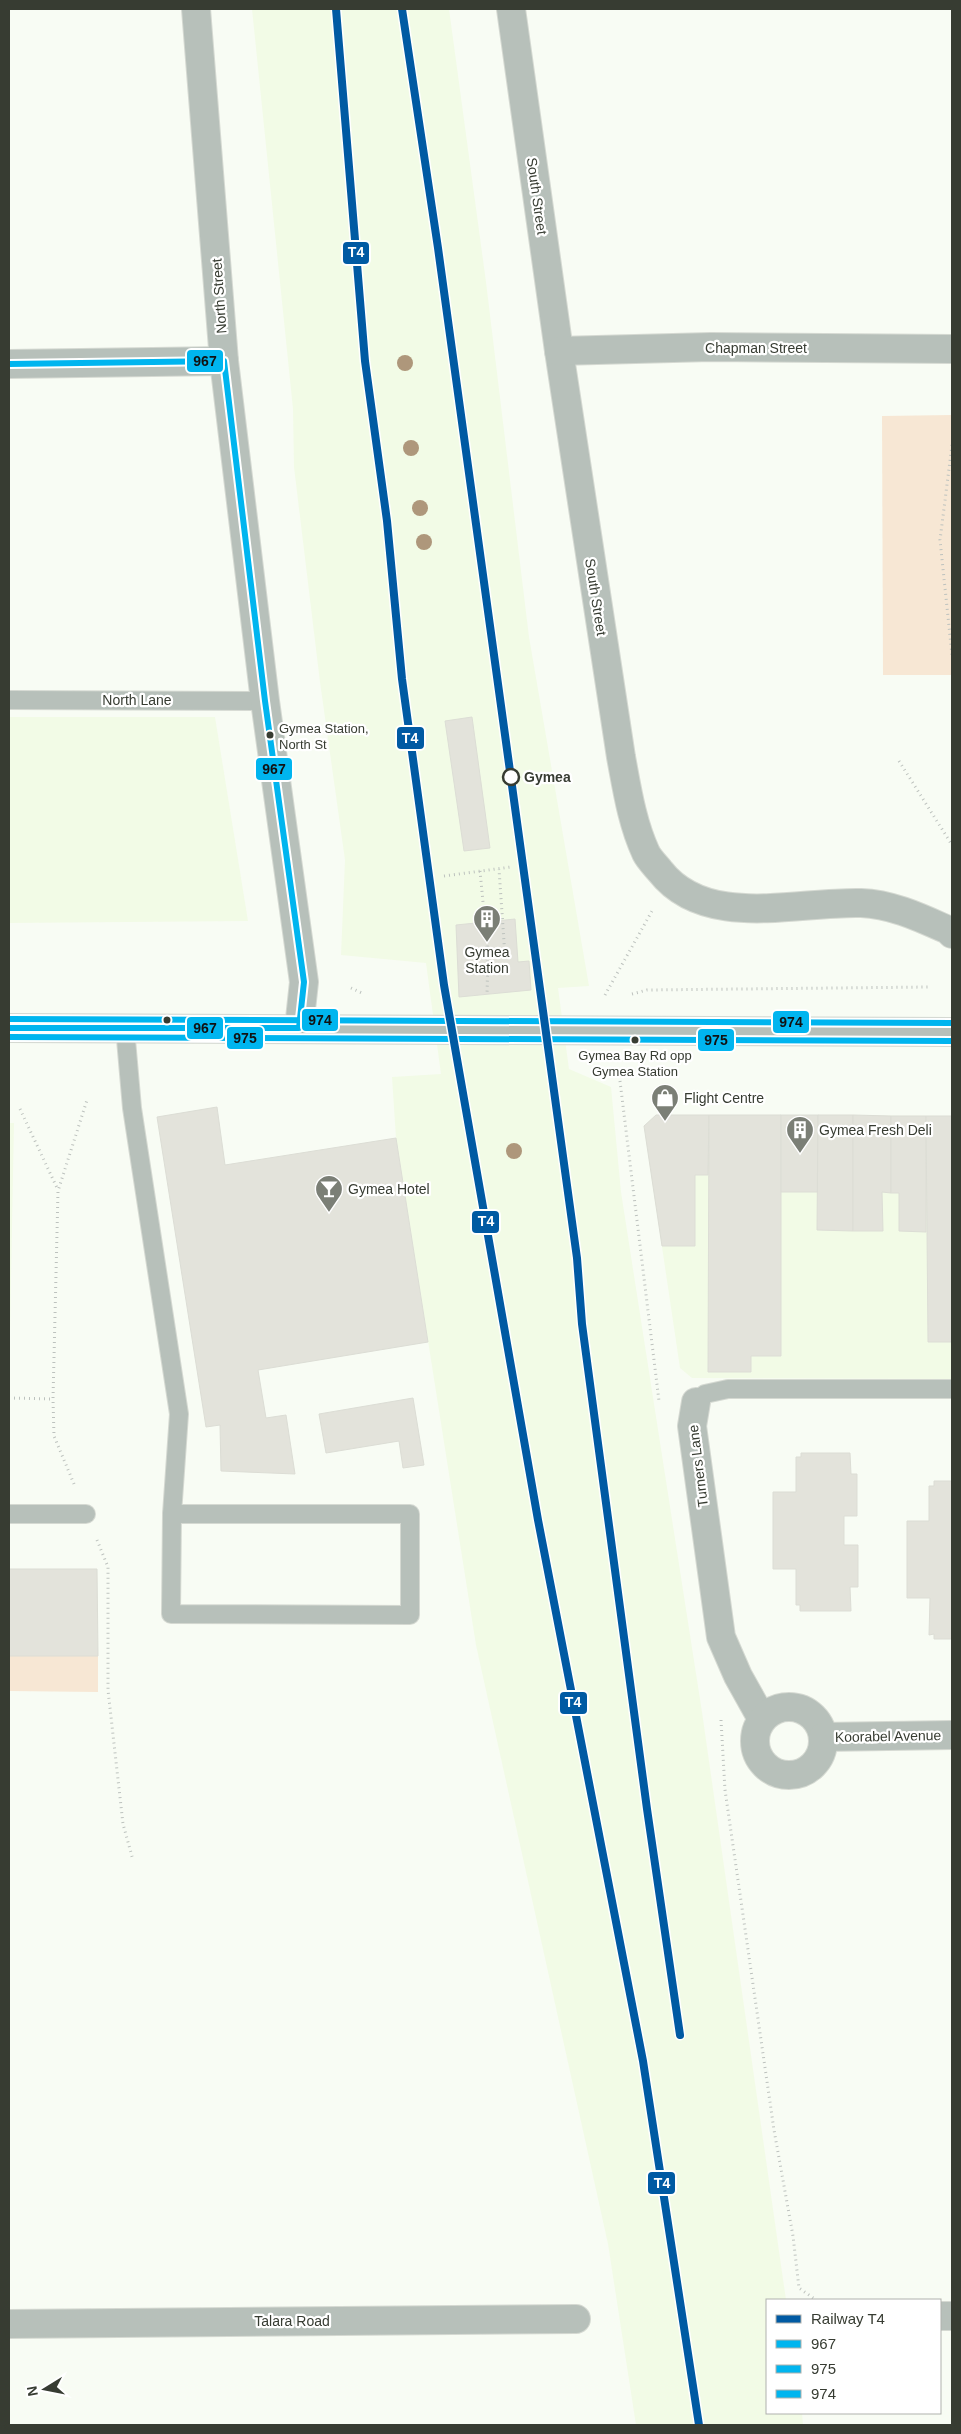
<svg xmlns="http://www.w3.org/2000/svg" width="961" height="2434" font-family="Helvetica,sans-serif">
<rect width="100%" height="100%" fill="#f8fcf4"/>
<!-- built -->
<g fill="#f2fbe6">
<polygon points="252,9 449,9 486,282 529,637 589,986 558,988 569,1069 611,1087 621,1192 702,1712 786,2300 767,2300 767,2413 802,2413 803,2425 636,2425 608,2244 476,1645 396,1138 392,1077 441,1074 426,963 341,955 345,860 320,682 294,467 293,409"/>
<polygon points="9,717 215,717 248,921 9,923"/>
<polygon points="656,1115 952,1116 952,1379 692,1378 680,1368 644,1126"/>
<polygon points="9,1123 14,1123 9,1384"/>
</g>
<!-- green -->
<g fill="#f7e7d4">
<polygon points="952,415 952,675 883,675 882,416"/>
<polygon points="9,1655 98,1656 98,1692 9,1691"/>
</g>
<!-- building -->
<g fill="#e3e3db" stroke="#dcddd5">
<polygon points="472,717 490,848 464,851 445,721"/>
<polygon points="515,919 518,962 529,961 531,990 459,997 456,925"/>
<polygon points="217,1107 225,1165 396,1138 428,1342 258,1370 266,1418 286,1415 295,1474 221,1471 220,1425 206,1427 157,1117"/>
<polygon points="656,1115 709,1115 708,1175 695,1175 695,1246 662,1246 644,1126"/>
<polygon points="709,1115 781,1115 781,1356 751,1356 751,1372 708,1372"/>
<rect x="781" y="1115" width="37" height="77"/>
<polygon points="818,1115 853,1115 853,1231 817,1230"/>
<polygon points="853,1115 891,1116 891,1193 882,1192 883,1231 853,1231"/>
<polygon points="891,1116 926,1116 926,1232 899,1231 899,1193 891,1193"/>
<polygon points="926,1116 952,1116 952,1342 928,1342"/>
<polygon points="413,1398 424,1465 403,1468 399,1441 326,1453 319,1414"/>
<polygon points="801,1453 850,1453 851,1474 857,1474 857,1516 844,1516 844,1545 858,1545 858,1587 850,1587 851,1611 800,1611 800,1605 796,1605 796,1569 773,1569 773,1492 796,1492 796,1457 801,1457"/>
<polygon points="934,1481 952,1481 952,1639 934,1639 934,1634 929,1635 930,1598 907,1598 907,1521 929,1521 929,1486 934,1486"/>
<polygon points="9,1569 97,1569 98,1656 9,1656"/>
</g>
<g fill="none" stroke-linecap="round" stroke-linejoin="round">
<defs>
<g id="service">
<polyline points="9,700 265,701"/>
<polyline points="125,1028 132,1108 179,1414 172,1514"/>
<polyline points="696,1402 705,1394 728,1389 952,1389"/>
<polyline points="9,1514 86,1514"/>
<polygon points="172,1514 410,1514 410,1615 171,1614"/>
</g>
<g id="minor">
<polyline points="196,9 224,361 265,701 304,982 299,1028"/>
<path d="M511,9L559,351L621,757C627,789 632,823 646,853C649,859 655,865 660,871C706,930 797,901 861,903C892,904 921,918 948,930L952,934"/>
<polyline points="559,351 711,347 952,349"/>
<polyline points="9,364 224,361"/>
<polyline points="696,1402 692,1426 721,1637 738,1676 762,1719"/>
<circle cx="789" cy="1741" r="34"/>
<polyline points="823,1737 952,1735"/>
<polyline points="940,2316 952,2316"/>
<polyline points="9,2324 576,2319"/>
</g>
<polyline id="tertiary" points="9,1028 952,1032"/>
</defs>
<!-- service casing -->
<use href="#service" stroke="#d5d9d2" stroke-width="20"/>
<!-- minor casing -->
<use href="#minor" stroke="#d5d9d2" stroke-width="30"/>
<!-- tertiary casing -->
<use href="#tertiary" stroke="#d5d9d2" stroke-width="30"/>
<!-- path -->
<g stroke="#bdc2be" stroke-width="3" stroke-dasharray="1 4" stroke-linecap="butt">
<polyline points="952,445 940,540 952,655"/>
<polyline points="899,761 952,845"/>
<polyline points="480,871 488,954 487,995"/>
<polyline points="444,876 511,867"/>
<polyline points="488,972 506,971 499,869"/>
<polyline points="351,988 362,993"/>
<polyline points="632,994 647,990 929,987"/>
<polyline points="605,995 652,911"/>
<polyline points="620,1081 659,1401"/>
<polyline points="20,1109 58,1190"/>
<polyline points="9,1398 53,1399"/>
<polyline points="74,1484 54,1436 53,1399 58,1191 87,1100"/>
<polyline points="97,1540 108,1567 108,1690 123,1824 133,1860"/>
<polyline points="721,1720 725,1790 774,2130 793,2236 799,2288 816,2300"/>
</g>
<!-- service -->
<use href="#service" stroke="#b7c0ba" stroke-width="18"/>
<!-- minor -->
<use href="#minor" stroke="#b7c0ba" stroke-width="28"/>
<!-- tertiary -->
<use href="#tertiary" stroke="#b7c0ba" stroke-width="28"/>
<defs>
<polyline id="bus-1" points="9,364 224,361 265,701 304,982 299,1028 9,1028"/>
<polyline id="bus-2" points="9,1037 952,1041"/>
<polyline id="bus-3" points="9,1019 952,1023"/>
</defs>
<!-- bus-1 casing -->
<use href="#bus-1" stroke="#fff" stroke-width="10"/>
<!-- bus-2 casing -->
<use href="#bus-2" stroke="#fff" stroke-width="10"/>
<!-- bus-3 casing -->
<use href="#bus-3" stroke="#fff" stroke-width="10"/>
<!-- bus-1 -->
<use href="#bus-1" stroke="#00b5ef" stroke-width="6"/>
<!-- bus-2 -->
<use href="#bus-2" stroke="#00b5ef" stroke-width="6"/>
<!-- bus-3 -->
<use href="#bus-3" stroke="#00b5ef" stroke-width="6"/>
<defs>
<g id="rail-1">
<polyline points="336,9 365,361 387,521 402,679 444,985 538,1520 643,2061 699,2425"/>
<polyline points="402,9 438,248 577,1258 582,1324 647,1809 680,2035"/>
</g>
</defs>
<!-- rail-1 casing -->
<use href="#rail-1" stroke="#fff" stroke-width="11"/>
<!-- rail-1 -->
<use href="#rail-1" stroke="#005aa3" stroke-width="8"/>
</g>
<!-- trees -->
<g fill="#ae977b">
<circle cx="405" cy="363" r="8"/>
<circle cx="411" cy="448" r="8"/>
<circle cx="420" cy="508" r="8"/>
<circle cx="424" cy="542" r="8"/>
<circle cx="514" cy="1151" r="8"/>
</g>
<!-- icons -->
<defs>
<symbol id="building-pin" viewBox="-11 -11 22 30"><path d="M0 17L-7.5 6A9.5 9.5 0 1 1 7.5 6Z" fill="#7b7f76" stroke="#fff"/><path d="M-4-6H4V6H1V3H-1V6H-4ZM-2.5-4.3h1.7v1.8h-1.7ZM.8-4.3h1.7v1.8H.8ZM-2.5-1h1.7V.8h-1.7ZM.8-1h1.7V.8H.8Z" fill="#fff"/></symbol>
<symbol id="shop-pin" viewBox="-11 -11 22 30"><path d="M0 17L-7.5 6A9.5 9.5 0 1 1 7.5 6Z" fill="#7b7f76" stroke="#fff"/><path d="M-5-2.5h2.3a2.7 3.5 0 0 1 5.4 0H5L5.5 6h-11ZM-1.5-2.5h3a1.5 2.3 0 0 0-3 0Z" fill="#fff"/></symbol>
<symbol id="bar-pin" viewBox="-11 -11 22 30"><path d="M0 17L-7.5 6A9.5 9.5 0 1 1 7.5 6Z" fill="#7b7f76" stroke="#fff"/><path d="M-6-5H6L.8 .8V4.5H3.5V6h-7V4.5H-.8V.8Z" fill="#fff"/></symbol>
</defs>
<g fill-rule="evenodd">
<use href="#building-pin" x="471" y="903" width="32" height="43"/>
<use href="#shop-pin" x="649" y="1082" width="32" height="43"/>
<use href="#building-pin" x="784" y="1114" width="32" height="43"/>
<use href="#bar-pin" x="313" y="1173" width="32" height="43"/>
</g>
<!-- markers -->
<g fill="#373c32" stroke="#fff" stroke-width="2">
<circle cx="270" cy="735" r="4.5"/>
<circle cx="167" cy="1020" r="4.5"/>
<circle cx="635" cy="1040" r="4.5"/>
</g>
<circle fill="#fff" stroke="#373c32" stroke-width="2.5" cx="511" cy="777" r="8"/>
<g text-anchor="middle" dominant-baseline="central" stroke-width="4.5" stroke-linejoin="round" paint-order="stroke">
<!-- bus labels -->
<g font-size="13" fill="#373c32" stroke="#fff" text-anchor="start">
<text x="279" y="728">Gymea Station,<tspan x="279" dy="16">North St</tspan></text>
<text x="635" y="1055" text-anchor="middle">Gymea Bay Rd opp<tspan x="635" dy="16">Gymea Station</tspan></text>
</g>
<!-- street labels -->
<g font-size="14" fill="#373c32" stroke="#fff">
<text transform="translate(537 196) rotate(82)">South Street</text>
<text transform="translate(219 296) rotate(-94)">North Street</text>
<text x="756" y="348">Chapman Street</text>
<text transform="translate(596 597) rotate(81)">South Street</text>
<text x="137" y="700">North Lane</text>
<text transform="translate(698 1466) rotate(-97)">Turners Lane</text>
<text transform="translate(888 1736) rotate(-1)">Koorabel Avenue</text>
<text x="292" y="2321">Talara Road</text>
</g>
<!-- stop labels -->
<g font-size="14" font-weight="bold" fill="#373c32" stroke="#fff" text-anchor="start">
<text x="524" y="777">Gymea</text>
</g>
<!-- poi labels -->
<g font-size="14" fill="#373c32" stroke="#fff" text-anchor="start">
<text x="487" y="952" text-anchor="middle">Gymea<tspan x="487" dy="16">Station</tspan></text>
<text x="684" y="1098">Flight Centre</text>
<text x="819" y="1130">Gymea Fresh Deli</text>
<text x="348" y="1189">Gymea Hotel</text>
</g>
</g>
<g stroke="#fff" stroke-width="2">
<rect x="342" y="241" width="28" height="24" rx="5" fill="#005aa3"/>
<rect x="186" y="349" width="38" height="24" rx="5" fill="#00b5ef"/>
<rect x="396" y="726" width="29" height="24" rx="5" fill="#005aa3"/>
<rect x="255" y="757" width="38" height="24" rx="5" fill="#00b5ef"/>
<rect x="301" y="1008" width="38" height="24" rx="5" fill="#00b5ef"/>
<rect x="772" y="1010" width="38" height="24" rx="5" fill="#00b5ef"/>
<rect x="186" y="1016" width="38" height="24" rx="5" fill="#00b5ef"/>
<rect x="226" y="1026" width="38" height="24" rx="5" fill="#00b5ef"/>
<rect x="697" y="1028" width="38" height="24" rx="5" fill="#00b5ef"/>
<rect x="471" y="1210" width="29" height="24" rx="5" fill="#005aa3"/>
<rect x="559" y="1691" width="29" height="24" rx="5" fill="#005aa3"/>
<rect x="647" y="2171" width="29" height="24" rx="5" fill="#005aa3"/>
</g>
<g font-size="14" text-anchor="middle" font-weight="bold" fill="#fff">
<text x="356" y="257">T4</text>
<text x="410" y="743">T4</text>
<text x="486" y="1226">T4</text>
<text x="573" y="1707">T4</text>
<text x="662" y="2188">T4</text>
</g>
<g font-size="14" text-anchor="middle" font-weight="bold" fill="#111">
<text x="205" y="366">967</text>
<text x="274" y="774">967</text>
<text x="320" y="1025">974</text>
<text x="791" y="1027">974</text>
<text x="205" y="1033">967</text>
<text x="245" y="1043">975</text>
<text x="716" y="1045">975</text>
</g>
<!-- border -->
<rect width="961" height="2434" fill="none" stroke="#373c32" stroke-width="20"/>
<!-- legend -->
<rect x="766" y="2299" width="175" height="115" fill="#ffffff" stroke="#afb1ad"/>
<rect x="776" y="2315" width="25" height="8" fill="#005aa3" stroke="#afb1ad"/>
<text x="811" y="2324" font-size="15" fill="#373c32">Railway T4</text>
<rect x="776" y="2340" width="25" height="8" fill="#00b5ef" stroke="#afb1ad"/>
<text x="811" y="2349" font-size="15" fill="#373c32">967</text>
<rect x="776" y="2365" width="25" height="8" fill="#00b5ef" stroke="#afb1ad"/>
<text x="811" y="2374" font-size="15" fill="#373c32">975</text>
<rect x="776" y="2390" width="25" height="8" fill="#00b5ef" stroke="#afb1ad"/>
<text x="811" y="2399" font-size="15" fill="#373c32">974</text>
<!-- north arrow -->
<g transform="translate(45 2389) rotate(260)" stroke="#ffffff" stroke-width="4" paint-order="stroke">
<path d="M0-4L9 19L0 12L-9 19Z" fill="#373c32"/>
<text y="-8" font-size="14" font-weight="bold" text-anchor="middle" fill="#373c32">N</text>
</g>
</svg>
